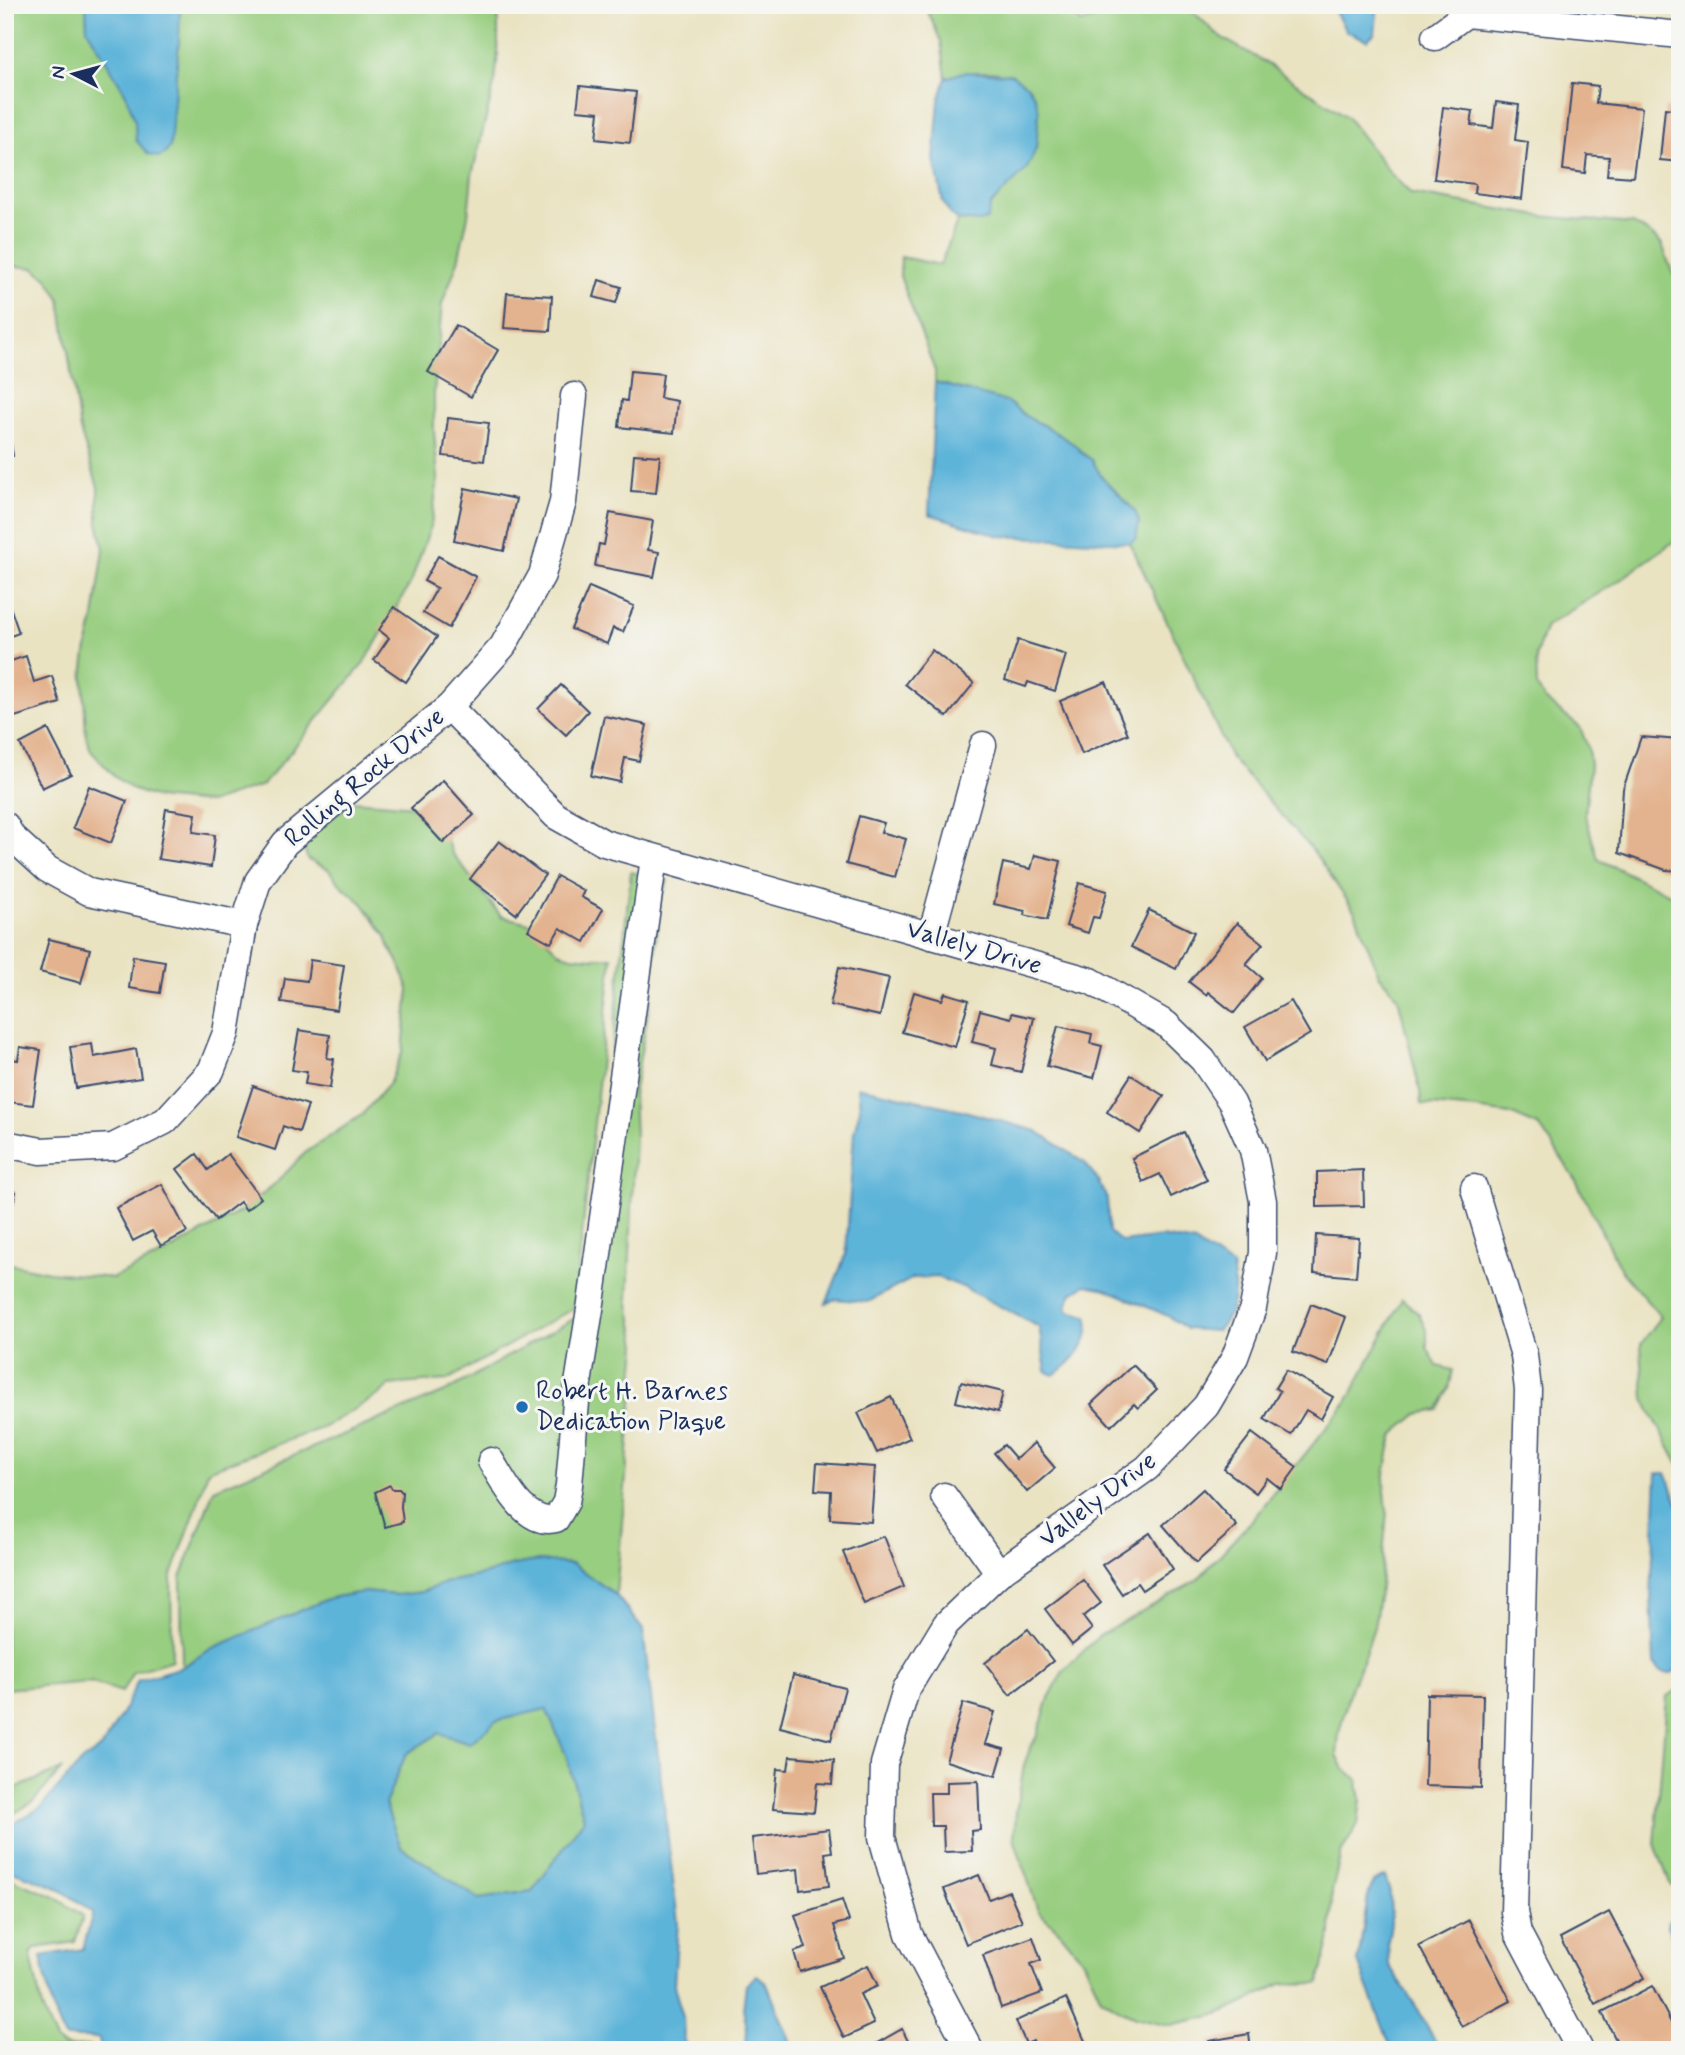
<svg xmlns="http://www.w3.org/2000/svg" width="1685" height="2055" font-family="Mynerve,sans-serif">
<rect width="100%" height="100%" fill="#f6f6f2"/>
<filter id="ink" filterUnits="userSpaceOnUse"><feTurbulence type="fractalNoise" baseFrequency=".0143" numOctaves="2"/><feDisplacementMap in="SourceGraphic" scale="14" xChannelSelector="R" yChannelSelector="G"/><feConvolveMatrix kernelMatrix="1 2 1 2 8 2 1 2 1" color-interpolation-filters="sRGB"/></filter>
<filter id="wash" filterUnits="userSpaceOnUse"><feTurbulence type="fractalNoise" baseFrequency=".00686" numOctaves="4" result="noise"/><feDisplacementMap in="SourceGraphic" scale="28" xChannelSelector="R" yChannelSelector="G"/><feGaussianBlur stdDeviation="1.57" result="paint"/><feColorMatrix in="noise" values="0 0 0 0 0 0 0 0 0 0 0 0 0 0 0 0 0 1.4 0 .05"/><feComposite in="paint" operator="in"/></filter>
<g filter="url(#wash)">
<rect width="100%" height="100%" fill="#eae3c2"/>
<!-- green -->
<g fill="#98ce80" stroke="#5a7e6f" stroke-width="2">
<polygon points="5,5 86,5 87,29 126,94 135,121 136,140 148,154 178,20 180,5 490,5 498,16 498,52 495,81 472,175 468,216 458,261 442,304 434,394 434,432 438,479 431,525 411,582 365,662 263,785 209,803 157,798 134,790 115,777 91,751 86,736 83,676 86,653 94,618 104,549 98,522 98,487 80,430 60,299 47,278 34,268 5,265"/>
<polygon points="925,5 1064,5 1081,23 1139,5 1186,5 1219,36 1263,61 1347,117 1392,175 1411,194 1540,216 1633,224 1649,233 1662,244 1672,272 1680,284 1680,537 1617,582 1546,626 1536,655 1537,686 1545,700 1580,727 1588,748 1590,765 1585,814 1598,859 1680,899 1680,1467 1644,1399 1641,1344 1661,1317 1622,1272 1574,1177 1540,1127 1510,1114 1475,1109 1421,1104 1420,1091 1398,997 1379,975 1355,912 1314,852 1231,758 1130,543 1136,538 1139,523 1135,511 1101,476 1092,460 1082,453 1075,445 1047,427 1027,417 1007,402 935,382 935,371 900,276 901,257 940,265 958,220 979,222 1036,148 1039,111 998,72 964,72 946,78 941,41"/>
<polygon points="353,801 415,806 446,839 452,853 501,916 529,923 559,952 572,956 592,958 612,957 574,1308 447,1380 389,1385 380,1394 324,1427 208,1470 197,1506 171,1578 172,1660 133,1672 122,1692 90,1682 5,1689 5,1263 49,1272 113,1278 156,1258 245,1209 278,1181 305,1153 363,1114 390,1082 403,1050 409,989 398,961 389,946 386,936 362,903 340,884 328,869 308,860 302,842"/>
<polygon points="631,872 668,881 660,901 651,997 633,1095 635,1136 628,1299 637,1344 616,1595 572,1564 537,1561 513,1565 486,1574 447,1582 422,1592 398,1595 363,1592 330,1598 211,1649 182,1667 181,1578 214,1489 445,1392 584,1313"/>
<polygon points="1402,1299 1419,1314 1427,1331 1427,1348 1437,1366 1453,1370 1449,1389 1438,1410 1418,1414 1394,1434 1390,1448 1384,1480 1387,1512 1379,1597 1374,1627 1362,1663 1351,1686 1339,1733 1337,1755 1344,1769 1357,1779 1361,1799 1358,1824 1341,1853 1332,1891 1331,1933 1319,1983 1281,1984 1238,2006 1212,2016 1170,2025 1135,2017 1120,2010 1101,1998 1084,1961 1061,1933 1038,1911 1014,1838 1016,1812 1024,1765 1031,1746 1037,1736 1049,1698 1063,1671 1099,1636 1197,1580 1253,1519 1347,1402"/>
<polygon points="1680,1688 1680,1886 1671,1886 1655,1844 1667,1697"/>
<polygon points="546,1708 566,1755 584,1819 532,1891 479,1899 401,1847 385,1804 406,1754 440,1733 470,1743 496,1721"/>
<polygon points="62,1769 34,1801 5,1819 5,1793"/>
<path d="M5,1877L53,1896L83,1916L75,1942L36,1948L32,1952L31,1957L42,2008L56,2041C64,2050 79,2046 91,2046V2050H5Z"/>
</g>
<!-- water -->
<g fill="#5db4d9" stroke="#3c729c" stroke-width="2" fill-rule="evenodd">
<polygon points="86,5 180,5 179,42 170,147 165,154 158,157 148,154 136,140 135,121 126,94 87,29"/>
<polygon points="1331,5 1378,5 1375,33 1367,40 1346,31"/>
<polygon points="964,72 1011,74 1028,86 1035,97 1039,111 1036,148 1032,158 1026,170 991,204 987,220 979,222 958,220 950,214 943,202 934,159 939,101 946,78"/>
<polygon points="935,382 1007,402 1027,417 1047,427 1075,445 1082,453 1092,460 1101,476 1135,511 1139,522 1136,538 1130,543 1000,536 929,514"/>
<path d="M858,1087L961,1110L1037,1131L1085,1163L1098,1180L1107,1199L1109,1232L1122,1242L1162,1237L1195,1243L1232,1266C1237,1292 1235,1311 1217,1331L1187,1329L1168,1316L1106,1289L1086,1285L1072,1293L1067,1304L1069,1311L1087,1316C1095,1339 1072,1364 1054,1375L1046,1371L1039,1327L965,1288L938,1277L913,1278L868,1302L835,1299L826,1303L846,1254L854,1132L860,1109Z"/>
<polygon points="1657,1473 1666,1473 1680,1507 1680,1668 1669,1674 1660,1671 1654,1664 1651,1597"/>
<path d="M537,1561L572,1564L616,1595L643,1630L678,1922L674,1986L683,2017L684,2040L690,2050H101L99,2038H65L51,2005L41,1956L83,1949L93,1912L58,1888L5,1868V1829L41,1807L82,1761L101,1748L122,1714L138,1680L182,1667L211,1649L330,1598L363,1592L398,1595L422,1592L447,1582L486,1574L513,1565ZM546,1709L566,1755L584,1819L532,1891L479,1899L401,1847L385,1804L406,1754L439,1733L470,1743L496,1721Z"/>
<polygon points="1385,1876 1390,1893 1391,1923 1388,1941 1389,1965 1419,2011 1440,2050 1392,2050 1358,1962 1368,1896 1373,1882"/>
<polygon points="1668,1921 1680,1922 1680,1951 1667,1927"/>
<polygon points="757,1975 766,1982 794,2050 746,2050 747,2028 743,2009 746,1985"/>
</g>
<g id="blocks">
<!-- building -->
<g fill="#e3b28e">
<polygon points="1572,83 1598,86 1596,103 1642,108 1633,177 1607,175 1609,157 1587,155 1585,173 1563,170"/>
<polygon points="580,86 636,92 630,143 596,139 599,112 577,110"/>
<polygon points="1496,102 1519,105 1515,140 1528,142 1522,199 1474,193 1475,184 1434,179 1443,107 1473,111 1471,125 1493,128"/>
<polygon points="1665,108 1680,110 1680,162 1660,160"/>
<polygon points="599,280 621,287 616,303 594,297"/>
<polygon points="507,293 552,296 550,331 504,328"/>
<polygon points="456,325 498,350 471,397 428,372"/>
<polygon points="630,371 663,374 660,398 677,401 674,433 619,427 622,400 627,401"/>
<polygon points="448,418 489,423 484,461 443,456"/>
<polygon points="9,430 13,456 5,457 5,431"/>
<polygon points="634,454 660,456 656,493 631,491"/>
<polygon points="465,488 516,499 504,551 454,540"/>
<polygon points="610,513 653,521 648,550 659,552 654,577 595,566 599,544 604,545"/>
<polygon points="5,545 13,575 5,577"/>
<polygon points="438,556 476,577 449,628 423,613 437,588 424,581"/>
<polygon points="589,587 634,606 623,632 613,628 607,644 571,629"/>
<polygon points="5,592 19,633 5,638"/>
<polygon points="394,607 437,637 406,682 374,660 389,638 379,630"/>
<polygon points="1018,640 1066,655 1055,691 1028,682 1026,687 1005,680"/>
<polygon points="932,650 974,683 947,717 905,684"/>
<polygon points="26,656 34,682 52,676 60,703 5,720 5,663"/>
<polygon points="1106,682 1128,734 1082,754 1060,701"/>
<polygon points="561,685 588,711 566,735 538,709"/>
<polygon points="604,716 647,725 639,761 625,758 620,782 591,776"/>
<polygon points="48,729 71,774 42,788 20,744"/>
<polygon points="1641,737 1680,740 1680,871 1666,870 1619,853 1623,789"/>
<polygon points="443,780 474,815 443,843 411,808"/>
<polygon points="89,786 127,801 111,843 73,828"/>
<polygon points="166,809 196,814 193,832 215,835 211,867 158,859"/>
<polygon points="859,816 884,823 881,832 906,839 895,877 846,864"/>
<polygon points="499,841 545,875 516,914 470,879"/>
<polygon points="1035,855 1061,861 1047,920 1024,915 1025,911 994,904 1003,863 1031,869"/>
<polygon points="557,876 584,891 581,897 603,909 585,942 560,928 551,943 528,930"/>
<polygon points="1079,883 1107,891 1099,918 1093,917 1088,933 1066,926"/>
<polygon points="1149,910 1194,932 1176,969 1131,947"/>
<polygon points="1237,923 1263,944 1246,964 1262,978 1234,1013 1208,992 1206,995 1189,982"/>
<polygon points="49,939 90,949 81,983 40,972"/>
<polygon points="133,956 165,961 160,993 129,988"/>
<polygon points="310,960 344,965 337,1010 281,1002 285,978 307,981"/>
<polygon points="839,967 889,978 880,1016 830,1005"/>
<polygon points="914,992 942,1000 945,993 969,1000 955,1047 902,1032"/>
<polygon points="1291,1001 1310,1034 1265,1061 1245,1027"/>
<polygon points="980,1010 1011,1018 1012,1013 1034,1018 1021,1072 992,1065 996,1048 972,1042"/>
<polygon points="1058,1026 1092,1034 1090,1043 1102,1046 1094,1078 1047,1066"/>
<polygon points="299,1030 330,1035 327,1058 334,1059 330,1088 305,1084 307,1072 292,1070"/>
<polygon points="92,1044 94,1057 136,1049 141,1078 76,1088 70,1047"/>
<polygon points="20,1047 41,1050 33,1105 8,1102 9,1093 5,1093 5,1058 18,1060"/>
<polygon points="1131,1075 1164,1096 1140,1133 1107,1112"/>
<polygon points="253,1086 308,1105 299,1132 283,1126 275,1150 236,1137"/>
<polygon points="1184,1132 1207,1180 1171,1197 1160,1174 1143,1182 1132,1158"/>
<polygon points="197,1154 208,1170 228,1154 261,1198 246,1210 240,1202 216,1220 177,1169"/>
<polygon points="1363,1170 1364,1206 1317,1207 1317,1172"/>
<polygon points="162,1184 187,1232 161,1246 152,1231 133,1241 116,1208"/>
<polygon points="5,1189 16,1192 6,1232 5,1232"/>
<polygon points="1316,1235 1359,1238 1356,1277 1314,1273"/>
<polygon points="1311,1304 1346,1317 1328,1365 1293,1352"/>
<polygon points="1133,1365 1157,1390 1138,1408 1134,1404 1111,1426 1091,1404"/>
<polygon points="1286,1370 1333,1397 1321,1419 1306,1410 1291,1435 1264,1419 1280,1391 1275,1388"/>
<polygon points="961,1382 1003,1392 998,1412 956,1402"/>
<polygon points="891,1397 910,1438 877,1453 858,1413"/>
<polygon points="1252,1433 1297,1467 1281,1489 1267,1478 1256,1493 1224,1469"/>
<polygon points="1034,1443 1055,1468 1027,1492 994,1453 1004,1445 1016,1459"/>
<polygon points="817,1463 875,1467 871,1522 830,1519 831,1491 815,1490"/>
<polygon points="390,1485 392,1489 399,1489 402,1492 401,1507 403,1522 385,1527 375,1492"/>
<polygon points="1203,1489 1237,1526 1196,1563 1163,1525"/>
<polygon points="1150,1533 1173,1569 1142,1590 1137,1583 1122,1594 1102,1565"/>
<polygon points="884,1536 904,1587 864,1604 843,1552"/>
<polygon points="1083,1580 1101,1603 1083,1617 1092,1629 1072,1645 1045,1609"/>
<polygon points="1028,1629 1053,1661 1010,1695 985,1663"/>
<polygon points="793,1675 845,1688 831,1740 780,1727"/>
<polygon points="1427,1694 1483,1695 1481,1788 1425,1786"/>
<polygon points="963,1703 995,1712 985,1744 1004,1749 996,1776 946,1761"/>
<polygon points="790,1756 834,1760 832,1784 817,1783 814,1812 773,1809 777,1769 788,1770"/>
<polygon points="978,1781 980,1830 971,1831 972,1851 944,1852 943,1826 931,1826 930,1793 947,1793 947,1782"/>
<polygon points="829,1829 832,1852 825,1853 829,1886 800,1890 798,1869 756,1874 752,1838"/>
<polygon points="979,1875 989,1899 1009,1891 1022,1921 966,1944 944,1889"/>
<polygon points="842,1900 849,1921 834,1925 844,1958 800,1972 794,1952 806,1948 795,1915"/>
<polygon points="1609,1912 1644,1978 1595,2004 1560,1938"/>
<polygon points="1469,1920 1511,2001 1462,2027 1419,1946"/>
<polygon points="1033,1937 1041,1960 1031,1964 1042,1993 1001,2008 983,1955"/>
<polygon points="868,1965 878,1986 860,1994 874,2024 844,2038 820,1987"/>
<polygon points="1652,1986 1680,2040 1680,2050 1621,2050 1602,2012"/>
<polygon points="1066,1998 1089,2050 1036,2050 1033,2041 1026,2044 1016,2021"/>
<polygon points="902,2029 911,2047 905,2050 865,2050"/>
<polygon points="1249,2034 1251,2050 1210,2050 1209,2041"/>
</g>
</g>
</g>
<g filter="url(#ink)">
<use href="#blocks" fill-opacity="0" stroke="#3a4a6d" stroke-width="2"/>
<g fill="none" stroke-linecap="round" stroke-linejoin="round">
<defs>
<g id="minor">
<polyline points="1435,37 1466,14 1680,35"/>
<polyline points="449,707 556,816 604,843 1091,981 1166,1024 1203,1060 1232,1103 1253,1150 1263,1201 1263,1253 1253,1308 1235,1357 1206,1406 1147,1468 999,1573 946,1624 906,1690 884,1764 882,1837 909,1934 970,2050"/>
<polyline points="5,825 12,837 47,869 89,892 244,925"/>
<polyline points="931,936 983,745"/>
<polyline points="5,1144 41,1151 113,1147 165,1121 211,1071 226,1033 244,925 258,881 285,843 449,707 503,646 542,575 563,502 574,396"/>
<polyline points="1474,1188 1524,1355 1528,1390 1514,1912 1518,1933 1580,2050"/>
<path d="M491,1461C504,1482 525,1527 556,1519L566,1502L569,1485L577,1390L591,1303L654,858"/>
<polyline points="944,1496 999,1573"/>
</g>
</defs>
<!-- minor casing -->
<use href="#minor" stroke="#3a4a6d" stroke-width="29"/>
<!-- minor -->
<use href="#minor" stroke="#fff" stroke-width="26"/>
</g>
</g>
<!-- markers -->
<circle fill="#1f6fb2" stroke="#f6f6f2" stroke-width="2.5" cx="522" cy="1407" r="7"/>
<g text-anchor="middle" dominant-baseline="central" stroke-width="6" stroke-linejoin="round" paint-order="stroke">
<!-- street labels -->
<g font-size="26" fill="#1b2f5e" stroke="#f6f6f2">
<text transform="translate(365 778) rotate(-40)">Rolling Rock Drive</text>
<text transform="translate(974 948) rotate(16)">Vallely Drive</text>
<text transform="translate(1098 1500) rotate(-37)">Vallely Drive</text>
</g>
<!-- poi labels -->
<g font-size="26" fill="#1b2f5e" stroke="#f6f6f2" text-anchor="start">
<text x="536" y="1392">Robert H. Barnes<tspan x="536" dy="30">Dedication Plaque</tspan></text>
</g>
</g>
<!-- margin -->
<rect width="1685" height="2055" fill="none" stroke="#f6f6f2" stroke-width="28"/>
<!-- north arrow -->
<g transform="translate(74 74) rotate(276)" stroke="#f6f6f2" stroke-width="5" paint-order="stroke">
<path d="M0-5L12 26L0 18L-12 26Z" fill="#1b2f5e"/>
<text y="-10" font-size="19" font-weight="bold" text-anchor="middle" fill="#1b2f5e">N</text>
</g>
</svg>
